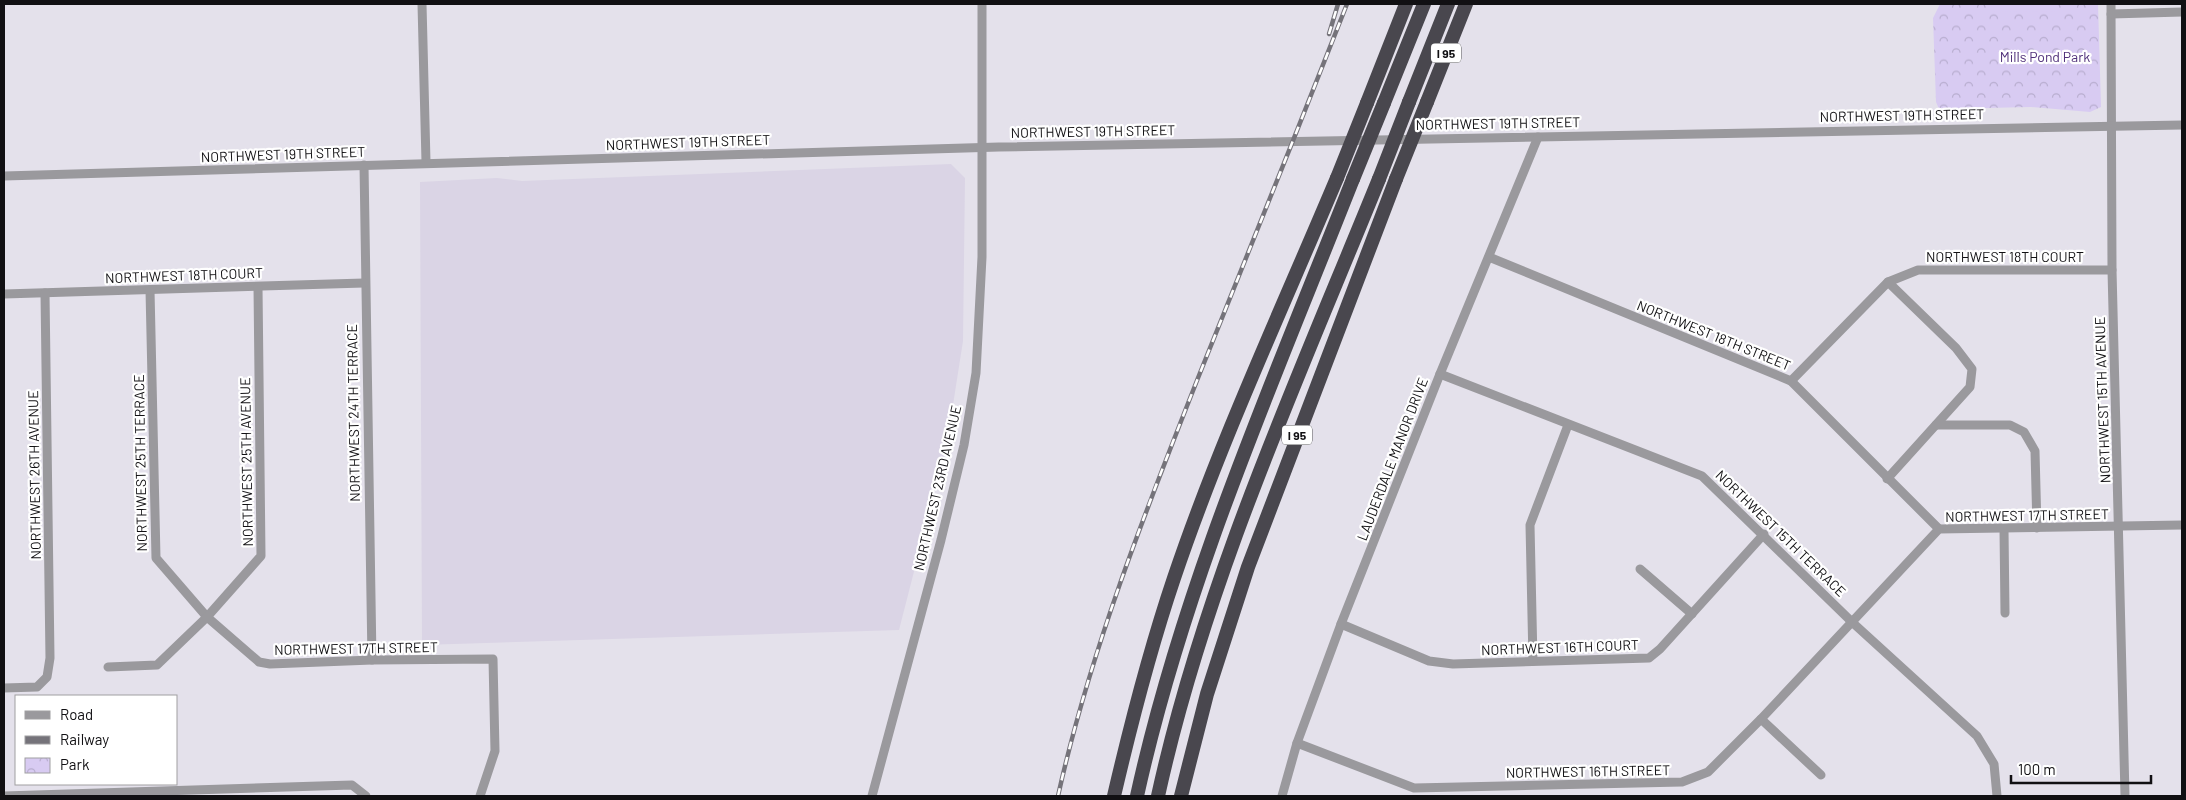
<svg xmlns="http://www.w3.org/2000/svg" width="2186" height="800" font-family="Barlow,sans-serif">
<defs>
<pattern id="park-crowns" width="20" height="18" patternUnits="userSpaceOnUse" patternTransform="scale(1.25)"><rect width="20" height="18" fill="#d8cbf2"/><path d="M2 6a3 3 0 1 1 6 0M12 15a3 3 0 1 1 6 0" fill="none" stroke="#b8adcf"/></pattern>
</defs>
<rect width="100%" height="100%" fill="#e4e1eb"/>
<!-- built -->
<polygon fill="#dad4e5" points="951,164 965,178 963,341 947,443 899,630 422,645 420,182 497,178 522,181"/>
<!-- park -->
<polygon fill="url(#park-crowns)" points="1940,4 2098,4 2101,107 2090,112 2031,107 1939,109 1936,102 1933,18"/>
<!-- pitch -->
<polygon fill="#d8cbf2" points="1990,4 2058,4 2058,11 1990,12"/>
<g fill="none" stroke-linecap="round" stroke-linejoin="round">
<!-- minor -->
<g stroke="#9a999d" stroke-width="9">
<polyline points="422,4 426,162"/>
<polyline points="2111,4 2112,270 2125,796"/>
<polyline points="2111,14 2182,12"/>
<polyline points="364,165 372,660"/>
<polyline points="4,176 999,147 2182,125"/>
<polyline points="1489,257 1791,381 1939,529"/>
<polyline points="150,290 156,558 207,617 259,662 270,664 372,660 493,659 495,751 480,796"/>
<polyline points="4,294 364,283"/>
<polyline points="1440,374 1702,476 1853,623 1977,736 1994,764 1997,796"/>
<polyline points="1791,381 1888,282 1918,270 2112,270"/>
<polyline points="1936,425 2010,425 2024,432 2035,451 2037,528"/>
<polyline points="1887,479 1970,387 1972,369 1956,348 1888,282"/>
<polyline points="2004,529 2005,613"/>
<polyline points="1640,569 1692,614"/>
<polyline points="1341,624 1429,661 1453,664 1649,658 1660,649 1764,534"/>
<polyline points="1533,661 1530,525 1568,425"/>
<polyline points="108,667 157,665 207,617 261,556 258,287"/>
<polyline points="4,688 37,687 47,677 50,658 45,293"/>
<polyline points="1761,719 1821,775"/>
<polyline points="1297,743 1414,788 1682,782 1708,772 1761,719 1939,529 2182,525"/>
<polyline points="4,796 352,785 366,796"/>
<polyline points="872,796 941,540 964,445 976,373 982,257 982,4"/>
<polyline points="1282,796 1297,743 1341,624 1440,374 1538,137"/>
</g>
<!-- highway -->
<g stroke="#49474e" stroke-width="14">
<polyline points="1409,102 1448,4"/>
<polyline points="1427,102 1466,4"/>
<polyline points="1367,103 1406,4"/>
<polyline points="1384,103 1424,4"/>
<path d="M1114,796C1131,723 1150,649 1174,578C1220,442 1281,311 1337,178"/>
<path d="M1137,796C1184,582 1273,382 1353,179"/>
<path d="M1158,796C1205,582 1297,381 1379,179"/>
<polyline points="1181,796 1207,694 1248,567 1396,179"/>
</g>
<defs>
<g id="rail">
<polyline points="1329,34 1338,4"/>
<path d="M1058,796C1090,652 1144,515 1198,378C1248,253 1298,129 1347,4"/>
</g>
</defs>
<!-- rail casing -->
<use href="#rail" stroke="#75737a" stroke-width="4.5"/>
<!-- rail -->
<use href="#rail" stroke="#fff" stroke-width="2.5" stroke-dasharray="8" stroke-linecap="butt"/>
<!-- highway-bridge -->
<g stroke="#49474e" stroke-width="14">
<polyline points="1337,178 1367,103"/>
<polyline points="1353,179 1384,103"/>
<polyline points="1379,179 1409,102"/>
<polyline points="1396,179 1427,102"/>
</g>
</g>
<g text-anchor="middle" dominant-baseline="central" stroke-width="4.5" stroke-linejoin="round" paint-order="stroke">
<!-- shield labels -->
<g fill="#fff" stroke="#58585a" stroke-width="1">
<rect x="1431" y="43.5" width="30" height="19" rx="4"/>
<rect x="1282" y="425.5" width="30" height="19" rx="4"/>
</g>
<g font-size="12" font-weight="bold" fill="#111013">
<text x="1446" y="53">I 95</text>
<text x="1297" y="435">I 95</text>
</g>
<!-- park labels -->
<g font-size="14" fill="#50307a" stroke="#fff">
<text x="2045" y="56">Mills Pond Park</text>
</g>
<!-- street labels -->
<g font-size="14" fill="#111013" stroke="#fff">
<text transform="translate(1902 115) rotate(-1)">NORTHWEST 19TH STREET</text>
<text transform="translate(1498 123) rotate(-1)">NORTHWEST 19TH STREET</text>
<text transform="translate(1093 131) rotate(-1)">NORTHWEST 19TH STREET</text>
<text transform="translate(688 142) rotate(-2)">NORTHWEST 19TH STREET</text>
<text transform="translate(283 154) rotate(-2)">NORTHWEST 19TH STREET</text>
<text x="2005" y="256">NORTHWEST 18TH COURT</text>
<text transform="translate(184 275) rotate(-2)">NORTHWEST 18TH COURT</text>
<text transform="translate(1714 335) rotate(22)">NORTHWEST 18TH STREET</text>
<text transform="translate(2102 400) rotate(-92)">NORTHWEST 15TH AVENUE</text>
<text transform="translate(353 413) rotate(-91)">NORTHWEST 24TH TERRACE</text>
<text transform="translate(1392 459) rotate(-69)">LAUDERDALE MANOR DRIVE</text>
<text transform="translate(246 462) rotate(-91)">NORTHWEST 25TH AVENUE</text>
<text transform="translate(140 463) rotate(-91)">NORTHWEST 25TH TERRACE</text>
<text transform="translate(34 475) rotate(-91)">NORTHWEST 26TH AVENUE</text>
<text transform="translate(937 488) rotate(-77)">NORTHWEST 23RD AVENUE</text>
<text transform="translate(2027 515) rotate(-1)">NORTHWEST 17TH STREET</text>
<text transform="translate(1781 533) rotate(44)">NORTHWEST 15TH TERRACE</text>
<text transform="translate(1560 647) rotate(-2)">NORTHWEST 16TH COURT</text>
<text transform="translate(356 648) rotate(-1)">NORTHWEST 17TH STREET</text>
<text transform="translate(1588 771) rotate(-1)">NORTHWEST 16TH STREET</text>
</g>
</g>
<!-- border -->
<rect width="2186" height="800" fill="none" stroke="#111013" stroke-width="10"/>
<!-- legend -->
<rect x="15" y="695" width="162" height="90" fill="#ffffff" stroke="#a09fa1"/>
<rect x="25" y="711" width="25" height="8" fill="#9a999d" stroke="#a09fa1"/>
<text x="60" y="720" font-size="15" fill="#111013">Road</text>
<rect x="25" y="736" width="25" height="8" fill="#75737a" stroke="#a09fa1"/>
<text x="60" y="745" font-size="15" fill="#111013">Railway</text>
<rect x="25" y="758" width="25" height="15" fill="url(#park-crowns)" stroke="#a09fa1"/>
<text x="60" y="770" font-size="15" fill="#111013">Park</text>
<!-- scale -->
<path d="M2011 775v8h140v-8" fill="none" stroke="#111013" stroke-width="2.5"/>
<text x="2018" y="775" font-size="15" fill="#111013" stroke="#ffffff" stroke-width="4" paint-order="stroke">100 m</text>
</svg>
